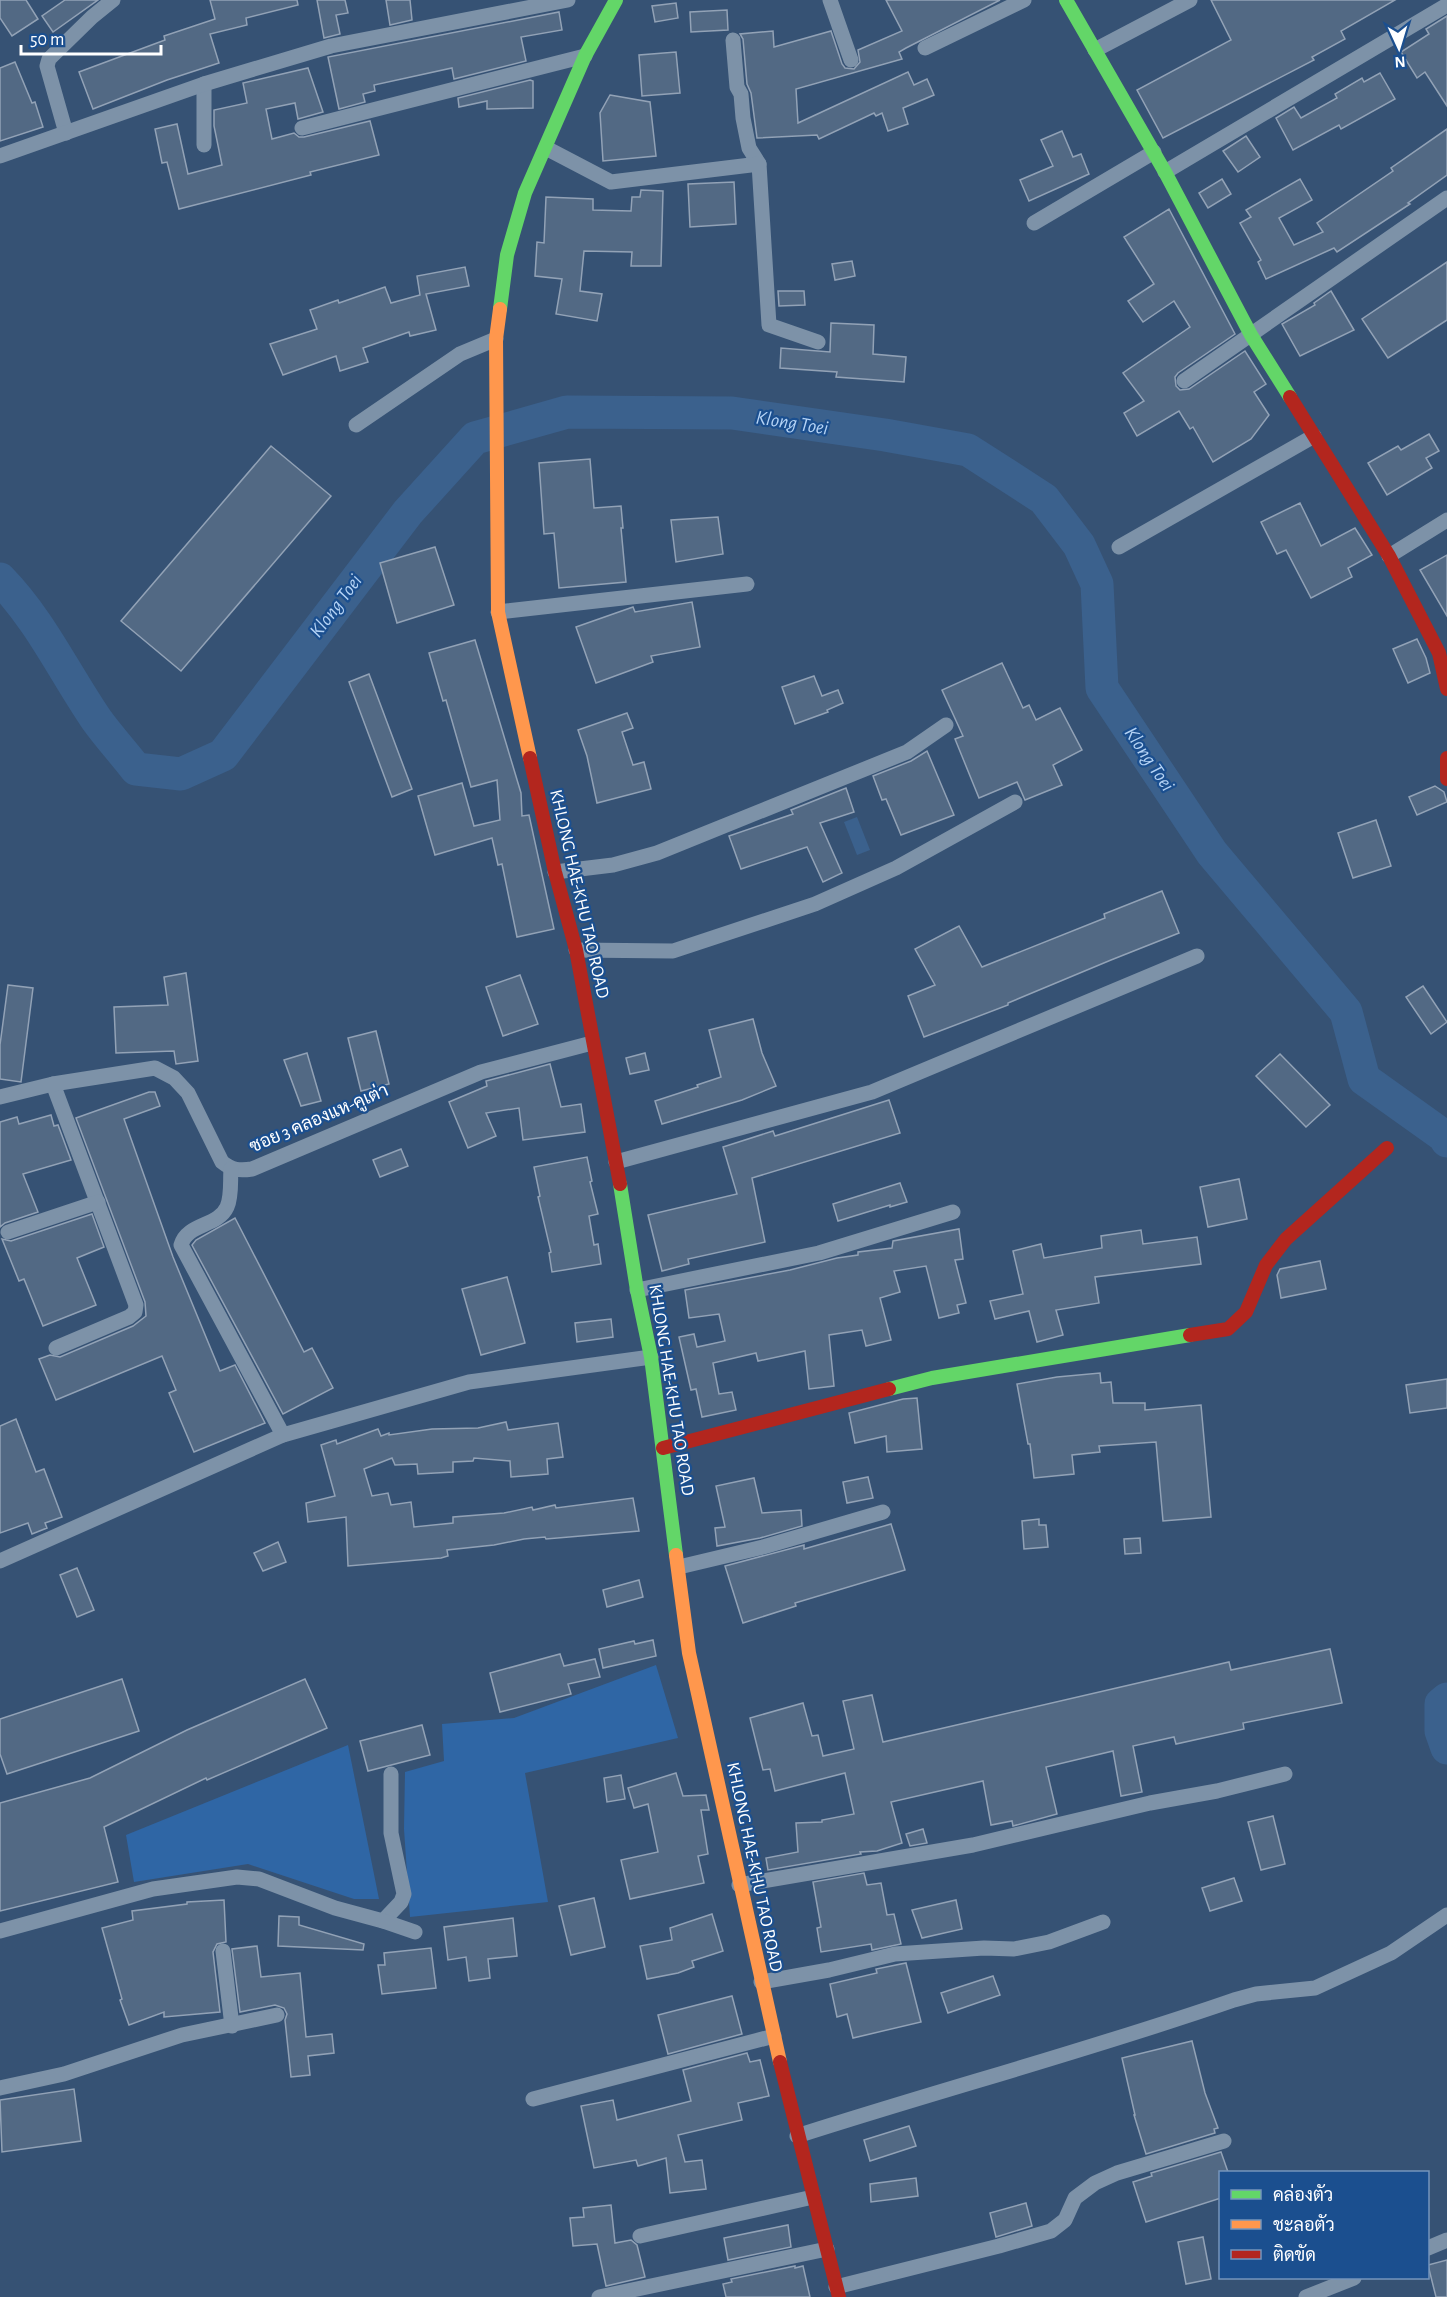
<svg xmlns="http://www.w3.org/2000/svg" width="1447" height="2297" font-family="'Alegreya Sans',Sarabun,sans-serif">
<rect width="100%" height="100%" fill="#365274"/>
<!-- green -->
<g fill="#2f66a5">
<polygon points="656,1665 678,1738 525,1773 548,1902 410,1917 404,1829 405,1772 444,1761 442,1724 514,1718"/>
<polygon points="348,1745 379,1899 354,1899 248,1864 134,1882 126,1835"/>
</g>
<!-- water -->
<polygon fill="#3b618d" points="857,817 870,850 857,855 844,822"/>
<g fill="none" stroke-linecap="round" stroke-linejoin="round">
<!-- river -->
<g stroke="#3b618d" stroke-width="33">
<path d="M0,579C40,620 64,672 96,719C108,736 123,752 136,769L181,774L223,755L408,512L475,438L567,412L732,413L885,435L968,450L1044,499L1079,545L1097,584L1102,688L1212,853L1346,1012L1364,1079L1444,1136L1447,1141"/>
<polyline points="1447,1699 1441,1704 1441,1731 1447,1748"/>
</g>
</g>
<!-- building -->
<g fill="#526984" stroke="#92a2b6" stroke-width="1.5">
<polygon points="0,0 26,0 38,19 12,36 0,18"/>
<polygon points="65,0 98,0 53,32 42,16"/>
<polygon points="210,0 297,0 298,5 246,18 247,25 210,34 219,63 167,80 93,109 79,72 165,40 164,36 215,19"/>
<polygon points="317,0 345,0 348,13 336,15 340,34 324,38"/>
<polygon points="386,0 410,0 412,20 390,25"/>
<polygon points="886,0 1000,0 906,48 899,52 902,59 796,89 798,123 908,72 914,85 927,79 934,95 903,108 908,124 888,131 882,113 876,116 874,113 819,139 817,135 757,138 751,93 747,84 743,39 740,34 773,31 774,47 831,31 842,64 845,68 854,69 860,62 858,50 902,31"/>
<polygon points="1211,0 1395,0 1341,31 1345,39 1312,57 1314,60 1163,138 1137,90 1231,40"/>
<polygon points="676,3 678,18 655,22 652,6"/>
<polygon points="727,10 728,30 691,32 690,12"/>
<polygon points="559,12 562,30 521,37 526,61 454,79 452,68 374,85 375,91 363,94 365,102 339,109 328,57"/>
<polygon points="1447,16 1447,106 1425,72 1417,78 1401,52 1429,34 1426,29"/>
<polygon points="676,52 680,93 642,96 639,55"/>
<polygon points="15,62 32,103 35,102 43,127 0,141 0,68"/>
<polygon points="308,68 323,112 298,119 295,103 266,109 272,139 294,133 299,137 304,137 370,121 379,155 310,172 311,175 179,209 167,162 162,163 155,129 177,124 188,174 222,165 214,126 214,110 247,103 243,83"/>
<polygon points="1380,73 1395,99 1341,129 1339,125 1293,150 1276,118 1294,107 1301,118 1337,98 1335,94 1362,78 1364,82"/>
<polygon points="530,80 533,81 533,108 487,109 487,101 459,107 458,98"/>
<polygon points="610,95 650,102 656,156 603,161 600,113"/>
<polygon points="1447,129 1447,175 1408,203 1410,204 1337,252 1334,248 1266,279 1258,262 1261,260 1240,223 1251,217 1246,210 1300,179 1312,200 1279,218 1294,245 1323,232 1317,223 1393,171 1391,168"/>
<polygon points="1062,131 1073,157 1081,154 1089,174 1029,201 1020,180 1053,166 1041,140"/>
<polygon points="1246,136 1260,157 1238,172 1223,151"/>
<polygon points="1222,179 1231,194 1208,208 1199,193"/>
<polygon points="734,182 736,224 690,227 688,184"/>
<polygon points="641,190 663,191 661,266 631,266 632,252 584,251 580,291 602,294 597,321 556,314 562,279 535,276 537,242 544,243 546,197 593,199 593,210 631,211 632,197 640,197"/>
<polygon points="1169,209 1235,334 1178,373 1175,377 1176,386 1180,390 1189,389 1245,351 1266,384 1254,392 1269,415 1251,439 1213,462 1193,427 1190,429 1179,411 1137,436 1124,413 1144,401 1123,373 1190,327 1174,301 1143,322 1128,301 1154,284 1124,237"/>
<polygon points="852,261 855,276 835,280 832,264"/>
<polygon points="1447,262 1447,320 1388,358 1362,319"/>
<polygon points="465,267 469,286 426,294 436,330 410,336 409,332 363,348 368,362 340,371 336,356 283,375 270,344 317,329 310,310 338,300 339,303 385,287 391,303 420,295 417,276"/>
<polygon points="778,291 804,291 805,305 779,306"/>
<polygon points="1331,291 1354,330 1300,356 1282,324 1315,305 1314,303"/>
<polygon points="831,323 874,325 873,354 906,357 904,382 836,377 837,372 780,368 781,348 830,352"/>
<polygon points="1429,434 1439,451 1426,458 1432,468 1387,495 1368,463 1398,446 1401,450"/>
<polygon points="271,446 331,496 181,671 121,621"/>
<polygon points="590,459 594,508 621,506 623,528 621,528 626,582 559,588 554,533 544,534 539,463"/>
<polygon points="1300,503 1321,546 1355,528 1372,555 1348,568 1352,577 1311,598 1286,550 1277,554 1261,522"/>
<polygon points="718,517 723,554 676,562 671,520"/>
<polygon points="435,547 454,605 397,623 380,563"/>
<polygon points="1447,555 1447,616 1420,570"/>
<polygon points="692,602 700,647 651,656 653,662 596,683 576,627 633,607 635,612"/>
<polygon points="1417,639 1426,658 1430,673 1408,683 1393,649"/>
<polygon points="475,640 521,793 522,816 529,815 554,929 517,937 502,864 498,865 492,838 435,855 418,796 462,783 474,826 500,820 497,780 471,787 446,700 443,701 429,653"/>
<polygon points="1002,663 1023,708 1029,705 1036,720 1060,708 1082,750 1053,765 1062,785 1025,800 1017,782 979,798 955,739 963,736 942,690"/>
<polygon points="369,674 412,789 392,797 349,682"/>
<polygon points="814,676 822,696 838,690 843,703 827,710 828,712 795,724 782,687"/>
<polygon points="627,713 633,728 622,732 633,765 644,762 651,789 597,803 587,756 578,730"/>
<polygon points="927,751 954,815 901,835 886,799 882,800 873,776 911,761"/>
<polygon points="1435,786 1444,792 1447,802 1417,815 1409,797"/>
<polygon points="846,788 854,812 820,823 842,873 823,882 807,847 741,869 729,836 793,814 791,810"/>
<polygon points="1376,820 1391,866 1353,878 1338,833"/>
<polygon points="1162,891 1179,933 1111,960 1008,1003 1008,1005 924,1037 908,996 935,985 915,949 959,926 982,967 1105,918 1104,914"/>
<polygon points="186,973 198,1061 176,1064 174,1051 116,1053 114,1007 168,1005 164,977"/>
<polygon points="520,975 538,1024 503,1036 486,987"/>
<polygon points="8,985 33,988 21,1082 0,1079 0,1045"/>
<polygon points="1423,986 1447,1022 1431,1034 1406,997"/>
<polygon points="753,1019 762,1053 776,1086 742,1100 662,1124 655,1101 698,1087 697,1085 721,1077 709,1030"/>
<polygon points="376,1031 389,1084 361,1091 348,1038"/>
<polygon points="307,1053 321,1101 301,1106 284,1060"/>
<polygon points="645,1053 649,1070 630,1074 626,1058"/>
<polygon points="1280,1054 1330,1105 1306,1127 1256,1076"/>
<polygon points="550,1064 561,1107 581,1104 585,1132 523,1140 519,1108 486,1113 496,1136 468,1148 449,1102 487,1086 486,1081"/>
<polygon points="149,1092 155,1092 160,1106 124,1119 173,1257 220,1371 235,1365 265,1423 194,1452 169,1393 176,1390 162,1356 56,1400 39,1359 50,1355 60,1357 133,1326 146,1316 145,1302 76,1118"/>
<polygon points="889,1100 900,1133 752,1178 765,1242 688,1259 689,1264 662,1271 648,1215 737,1194 723,1147 773,1131 775,1136"/>
<polygon points="51,1115 54,1126 58,1125 71,1160 23,1174 38,1212 5,1223 0,1227 0,1122 17,1117 19,1124"/>
<polygon points="401,1149 408,1166 380,1177 373,1160"/>
<polygon points="587,1157 592,1181 590,1182 598,1214 589,1216 594,1245 598,1244 601,1264 552,1272 549,1253 551,1252 538,1197 540,1196 534,1167"/>
<polygon points="1239,1179 1247,1219 1208,1227 1200,1187"/>
<polygon points="900,1183 907,1202 890,1207 890,1205 838,1221 833,1204"/>
<polygon points="92,1214 104,1247 77,1258 96,1305 43,1326 24,1279 19,1281 2,1239 11,1241"/>
<polygon points="235,1218 304,1352 312,1348 333,1388 283,1414 192,1245 196,1240"/>
<polygon points="959,1229 963,1259 955,1260 966,1303 957,1305 959,1313 939,1318 926,1266 894,1271 900,1292 880,1298 891,1340 866,1346 862,1330 829,1335 834,1386 809,1389 805,1351 758,1361 756,1353 713,1363 719,1394 732,1392 736,1410 702,1417 696,1389 691,1390 679,1337 694,1334 697,1347 725,1341 719,1314 689,1318 685,1290 790,1270 837,1258 858,1255 858,1252 892,1248 893,1241"/>
<polygon points="1141,1230 1143,1244 1197,1237 1201,1264 1095,1277 1099,1303 1056,1310 1063,1335 1037,1342 1029,1311 995,1319 990,1301 1023,1294 1013,1251 1041,1244 1044,1258 1102,1248 1101,1236"/>
<polygon points="1320,1261 1326,1289 1281,1298 1277,1275 1280,1269"/>
<polygon points="507,1277 525,1343 481,1355 462,1289"/>
<polygon points="611,1319 613,1337 577,1342 575,1323"/>
<polygon points="1100,1373 1101,1383 1111,1382 1113,1403 1145,1403 1145,1410 1201,1405 1211,1517 1163,1521 1156,1442 1099,1446 1100,1452 1072,1455 1074,1474 1034,1478 1030,1444 1028,1444 1017,1384 1057,1377"/>
<polygon points="1447,1379 1447,1408 1410,1413 1406,1385"/>
<polygon points="917,1398 922,1449 887,1452 886,1436 855,1443 849,1413 903,1399"/>
<polygon points="16,1419 36,1472 44,1469 62,1517 45,1523 47,1528 32,1534 28,1523 0,1533 0,1426"/>
<polygon points="506,1422 508,1430 558,1423 563,1457 547,1459 548,1474 511,1477 510,1461 474,1458 473,1461 453,1462 453,1472 418,1474 417,1464 395,1465 392,1458 364,1469 372,1496 388,1493 391,1505 411,1502 414,1527 453,1523 453,1517 504,1513 532,1507 533,1510 555,1505 556,1508 633,1498 639,1531 546,1539 545,1537 524,1539 494,1545 447,1550 448,1556 441,1558 348,1566 346,1517 308,1522 306,1503 335,1496 321,1445 336,1440 337,1444 378,1429 381,1436 389,1433 389,1435 432,1429 478,1428"/>
<polygon points="868,1477 873,1498 847,1503 843,1482"/>
<polygon points="754,1478 762,1513 801,1510 802,1526 760,1538 717,1546 715,1528 725,1527 716,1486"/>
<polygon points="1039,1519 1039,1525 1046,1525 1048,1547 1024,1549 1022,1521"/>
<polygon points="891,1524 905,1570 795,1603 796,1606 743,1623 725,1566 804,1545 804,1549"/>
<polygon points="1140,1538 1141,1553 1125,1554 1124,1539"/>
<polygon points="278,1542 286,1562 263,1571 254,1553"/>
<polygon points="77,1568 94,1610 77,1617 60,1575"/>
<polygon points="639,1580 643,1597 607,1607 603,1590"/>
<polygon points="653,1640 656,1656 603,1668 599,1649 634,1641 635,1644"/>
<polygon points="1330,1649 1342,1703 1243,1723 1244,1729 1176,1744 1174,1737 1133,1746 1142,1792 1121,1796 1113,1751 1046,1767 1057,1814 1013,1826 1012,1821 991,1825 983,1781 891,1802 902,1843 877,1851 860,1852 861,1854 768,1870 766,1858 798,1852 796,1823 822,1822 822,1820 854,1814 845,1773 775,1791 770,1769 763,1770 750,1718 803,1703 812,1736 818,1735 823,1756 854,1749 843,1701 872,1695 883,1742 1229,1662 1231,1670"/>
<polygon points="560,1654 564,1666 595,1659 600,1677 568,1684 571,1694 500,1712 490,1673"/>
<polygon points="122,1679 139,1731 7,1774 0,1754 0,1719"/>
<polygon points="305,1679 327,1728 207,1780 206,1778 104,1827 118,1882 0,1911 0,1803 90,1778 187,1730"/>
<polygon points="422,1725 430,1755 368,1771 360,1741"/>
<polygon points="676,1773 683,1796 706,1795 709,1810 701,1810 708,1854 698,1856 704,1883 630,1899 621,1860 658,1852 648,1804 634,1808 628,1788"/>
<polygon points="621,1775 625,1799 607,1802 604,1778"/>
<polygon points="1273,1816 1285,1864 1261,1870 1248,1822"/>
<polygon points="923,1829 927,1843 910,1846 906,1834"/>
<polygon points="864,1873 867,1885 881,1883 887,1915 894,1914 901,1944 872,1950 871,1944 821,1952 817,1928 821,1927 813,1882"/>
<polygon points="1234,1878 1242,1901 1210,1911 1202,1888"/>
<polygon points="594,1898 605,1947 571,1955 559,1906"/>
<polygon points="224,1900 226,1942 217,1944 213,1952 220,2012 164,2017 164,2012 129,2025 120,2000 122,1999 102,1928 133,1920 132,1911 187,1904 187,1902"/>
<polygon points="956,1900 962,1929 922,1938 912,1910"/>
<polygon points="712,1914 723,1951 692,1961 694,1967 678,1973 647,1979 640,1946 672,1940 670,1928"/>
<polygon points="279,1916 299,1917 299,1925 364,1944 363,1950 278,1946"/>
<polygon points="513,1918 517,1956 488,1959 490,1978 469,1981 466,1957 448,1960 444,1927"/>
<polygon points="257,1946 261,1977 300,1973 306,2037 332,2034 334,2053 308,2056 310,2075 291,2077 285,2020 287,2014 284,2008 275,2005 240,2012 232,1949"/>
<polygon points="431,1948 436,1988 382,1994 378,1965 385,1965 384,1953"/>
<polygon points="906,1963 921,2022 853,2038 847,2014 837,2017 830,1984 877,1973 876,1969"/>
<polygon points="993,1976 1000,1995 948,2013 941,1993"/>
<polygon points="732,1996 742,2034 668,2054 658,2015"/>
<polygon points="1192,2041 1205,2093 1218,2128 1214,2129 1215,2133 1146,2154 1134,2115 1135,2115 1122,2058"/>
<polygon points="747,2053 750,2062 760,2060 769,2096 738,2103 742,2120 678,2135 685,2162 702,2160 706,2189 670,2193 666,2158 638,2166 636,2160 594,2168 581,2106 613,2100 617,2120 691,2101 683,2070"/>
<polygon points="74,2089 81,2141 2,2152 0,2100"/>
<polygon points="909,2126 916,2146 870,2161 864,2140"/>
<polygon points="1221,2152 1228,2172 1221,2172 1221,2198 1146,2222 1133,2182 1152,2176 1151,2173"/>
<polygon points="916,2178 918,2196 871,2202 870,2184"/>
<polygon points="1026,2203 1032,2226 996,2237 990,2213"/>
<polygon points="611,2205 615,2243 631,2240 637,2245 645,2277 606,2286 597,2244 573,2246 570,2218 584,2217 583,2208"/>
<polygon points="788,2225 791,2247 728,2260 724,2238"/>
<polygon points="1203,2237 1211,2279 1186,2284 1178,2242"/>
<polygon points="1447,2260 1447,2297 1436,2297 1428,2265"/>
<polygon points="795,2266 795,2268 803,2266 810,2297 726,2297 723,2284 732,2282 731,2279"/>
</g>
<g fill="none" stroke-linecap="round" stroke-linejoin="round">
<!-- street -->
<g stroke="#7d92a8" stroke-width="15">
<polyline points="830,0 851,60"/>
<polyline points="733,40 737,87 741,94 743,118 749,148 759,164"/>
<polyline points="925,48 1024,0"/>
<polyline points="1095,50 1190,0"/>
<polyline points="302,128 585,56"/>
<polyline points="66,133 47,66 49,59 92,17 113,0"/>
<polyline points="204,145 204,84"/>
<polyline points="546,148 611,182 759,164 769,325 818,342"/>
<polyline points="0,156 204,84 331,46 568,0"/>
<polyline points="1165,172 1447,5"/>
<polyline points="1034,223 1154,152"/>
<polyline points="1184,381 1447,198"/>
<polyline points="356,425 460,354 496,339"/>
<polyline points="1119,547 1314,436"/>
<polyline points="1389,556 1447,520"/>
<polyline points="498,612 747,584"/>
<polyline points="555,872 613,865 657,853 907,752 946,725"/>
<polyline points="576,950 673,951 815,904 896,868 1015,802"/>
<polyline points="53,1084 136,1305 135,1312 129,1317 56,1348"/>
<path d="M0,1097L53,1084L155,1068L174,1078L188,1093L222,1162C232,1170 239,1171 252,1169L481,1072L592,1043"/>
<polyline points="616,1162 872,1092 1197,956"/>
<path d="M231,1169C230,1181 232,1196 227,1207C218,1227 187,1223 181,1245L283,1435"/>
<polyline points="8,1232 98,1202"/>
<polyline points="637,1290 819,1253 953,1212"/>
<polyline points="0,1561 283,1435 469,1382 651,1357"/>
<polyline points="679,1567 763,1547 883,1512"/>
<polyline points="739,1885 973,1845 1150,1803 1217,1791 1285,1774"/>
<polyline points="383,1921 401,1902 404,1894 391,1833 391,1774"/>
<polyline points="0,1931 153,1889 237,1877 259,1879 335,1908 383,1921 415,1932"/>
<polyline points="223,1951 232,2026"/>
<polyline points="761,1982 829,1970 895,1954 984,1948 1014,1949 1049,1942 1103,1922"/>
<polyline points="0,2088 64,2074 182,2035 277,2015"/>
<polyline points="533,2099 774,2036"/>
<path d="M797,2136C943,2089 1090,2050 1234,2000L1256,1994L1315,1988L1391,1953L1447,1915"/>
<polyline points="640,2236 813,2197"/>
<polyline points="1428,2248 1447,2240"/>
<polyline points="836,2287 999,2246 1051,2231 1065,2220 1075,2198 1095,2183 1117,2173 1224,2141"/>
<polyline points="599,2297 827,2249"/>
<polyline points="1306,2297 1354,2278"/>
</g>
<!-- fast -->
<g stroke="#63d668" stroke-width="14">
<polyline points="1066,0 1165,172 1251,335 1290,397"/>
<polyline points="500,309 507,255 525,193 585,56 616,0"/>
<polyline points="620,1184 637,1290 651,1357 676,1555"/>
<polyline points="889,1389 932,1378 1190,1335"/>
</g>
<!-- slow -->
<g stroke="#ff974d" stroke-width="14">
<polyline points="500,309 496,339 498,612 530,758"/>
<polyline points="676,1555 689,1653 780,2062"/>
</g>
<!-- jam -->
<g stroke="#b3261e" stroke-width="14">
<polyline points="1290,397 1389,556 1439,653 1447,689"/>
<polyline points="530,758 555,872 576,950 620,1184"/>
<polyline points="1447,758 1447,779"/>
<polyline points="1190,1335 1228,1329 1246,1312 1266,1265 1286,1239 1387,1148"/>
<polyline points="663,1448 889,1389"/>
<polyline points="780,2062 839,2297"/>
</g>
</g>
<g text-anchor="middle" dominant-baseline="central" stroke-width="4.5" stroke-linejoin="round" paint-order="stroke">
<!-- street labels -->
<g font-size="18" fill="#fff" stroke="#1b4f8f">
<text transform="translate(579 894) rotate(77)">KHLONG HAE-KHU TAO ROAD</text>
<text transform="translate(319 1119) rotate(-23)">ซอย 3 คลองแห-คูเต่า</text>
<text transform="translate(671 1390) rotate(81)">KHLONG HAE-KHU TAO ROAD</text>
<text transform="translate(754 1867) rotate(78)">KHLONG HAE-KHU TAO ROAD</text>
</g>
<!-- water labels -->
<g font-size="20" font-style="italic" fill="#b5d3f5" stroke="#1b4f8f">
<text transform="translate(792 423) rotate(9)">Klong Toei</text>
<text transform="translate(336 606) rotate(-53)">Klong Toei</text>
<text transform="translate(1149 759) rotate(56)">Klong Toei</text>
</g>
</g>
<!-- legend -->
<rect x="1219" y="2171" width="210" height="108" fill="#1b4f8f" stroke="#7695bc" stroke-width="1.5"/>
<rect x="1231" y="2190" width="30" height="9" fill="#63d668" stroke="#7695bc" stroke-width="1.5"/>
<text x="1273" y="2201" font-size="18" fill="#ffffff">คล่องตัว</text>
<rect x="1231" y="2220" width="30" height="9" fill="#ff974d" stroke="#7695bc" stroke-width="1.5"/>
<text x="1273" y="2231" font-size="18" fill="#ffffff">ชะลอตัว</text>
<rect x="1231" y="2250" width="30" height="9" fill="#b3261e" stroke="#7695bc" stroke-width="1.5"/>
<text x="1273" y="2261" font-size="18" fill="#ffffff">ติดขัด</text>
<!-- north arrow -->
<g transform="translate(1399 48) rotate(176)" stroke="#1b4f8f" stroke-width="4.5" paint-order="stroke">
<path d="M0-4.5L10 22L0 15L-10 22Z" fill="#ffffff"/>
<text y="-9" font-size="16" font-weight="bold" text-anchor="middle" fill="#ffffff">N</text>
</g>
<!-- scale -->
<path d="M21 45v9h140v-9" fill="none" stroke="#ffffff" stroke-width="3"/>
<text x="30" y="45" font-size="18" fill="#ffffff" stroke="#1b4f8f" stroke-width="4.5" paint-order="stroke">50 m</text>
</svg>
